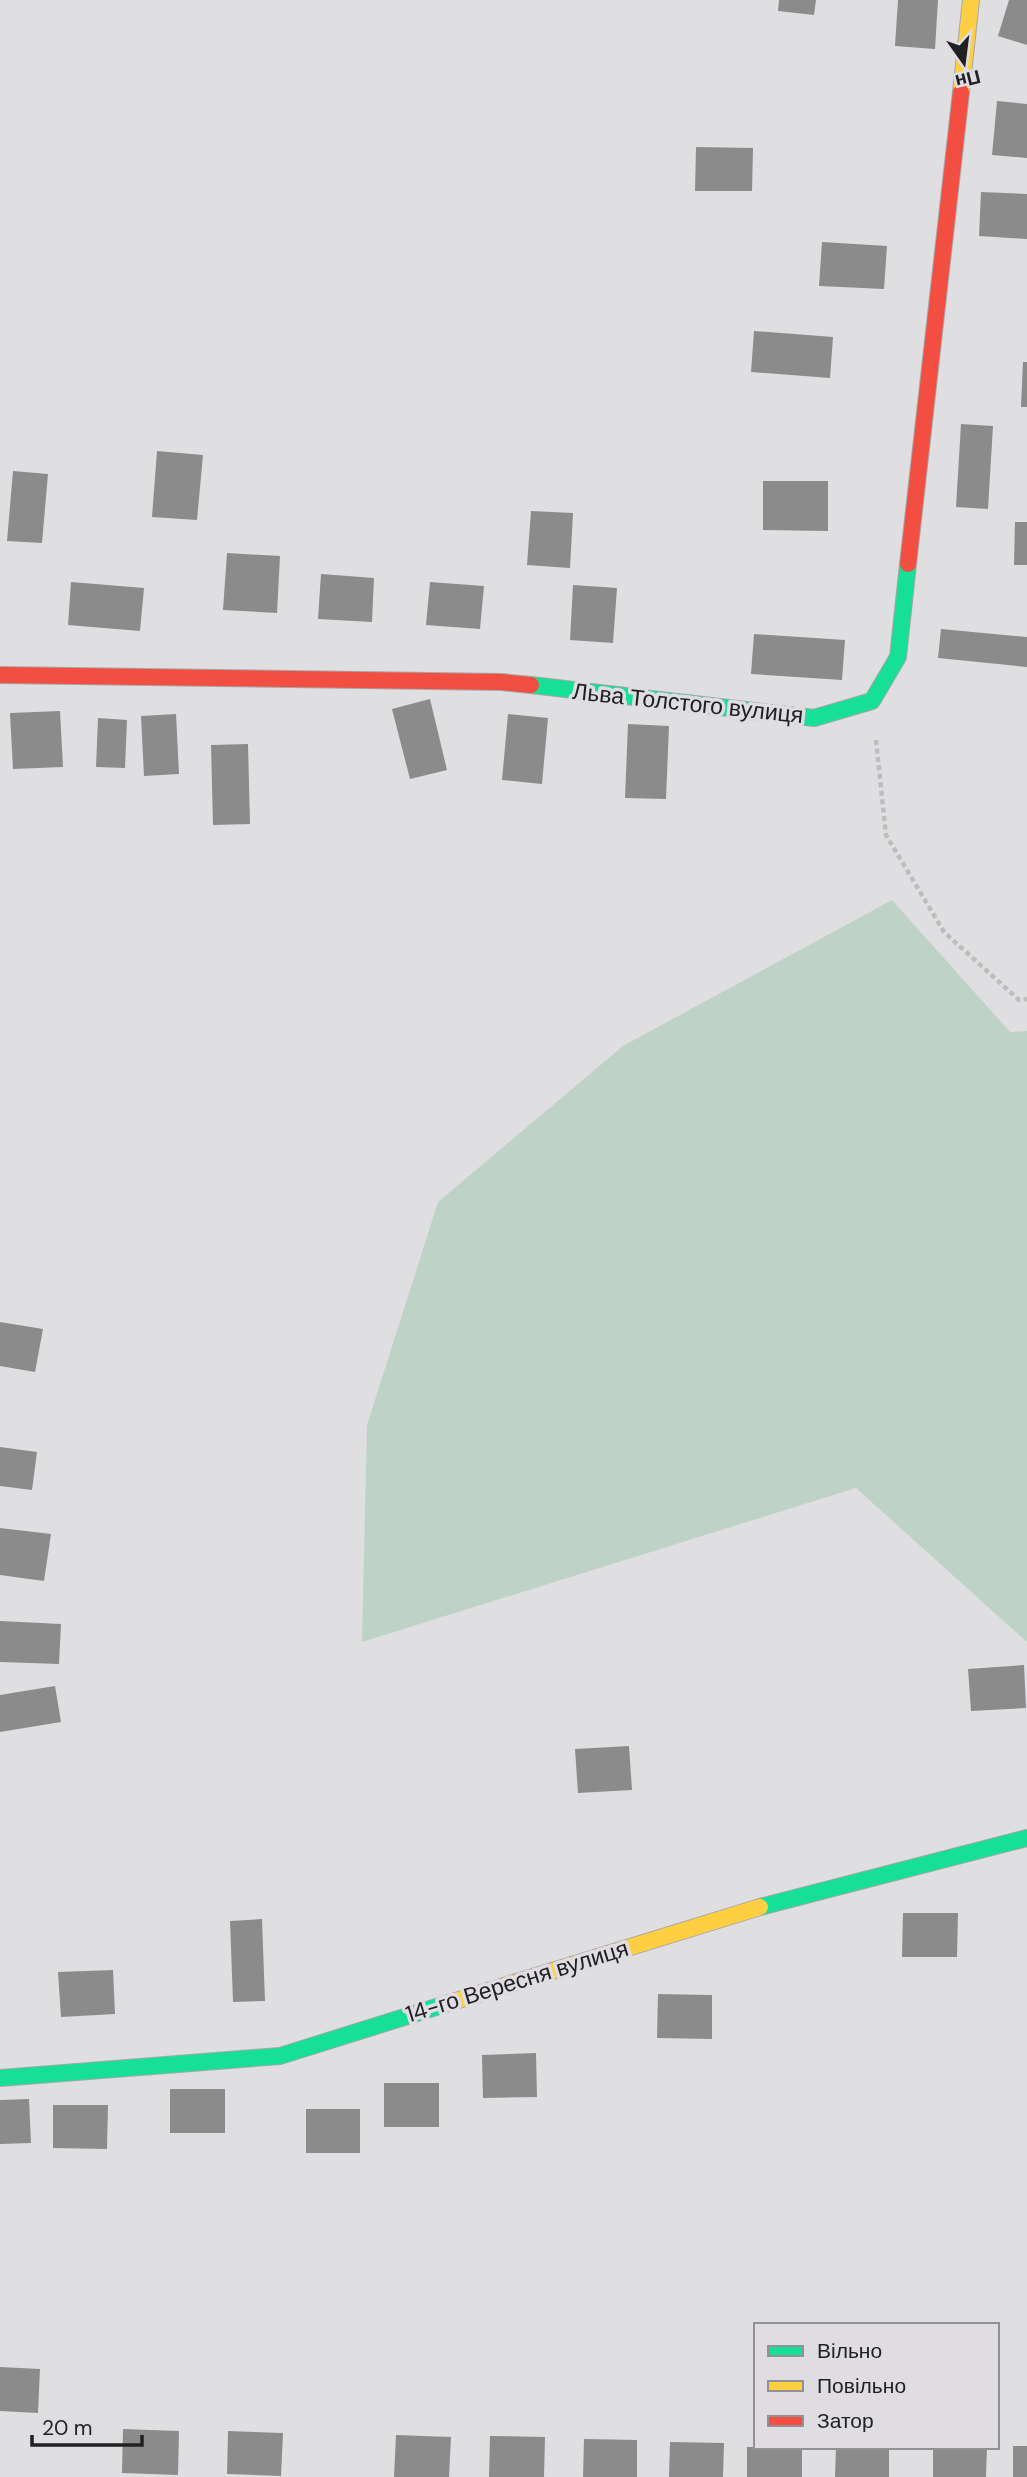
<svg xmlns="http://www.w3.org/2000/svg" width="1027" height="2477" font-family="'DM Sans',sans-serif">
<rect width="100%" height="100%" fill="#dfdee1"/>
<!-- green -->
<polygon fill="#bfd2c8" points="892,900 1010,1032 1027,1031 1027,1642 856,1488 362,1642 367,1425 438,1202 623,1046"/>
<!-- building -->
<g fill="#8c8b8c">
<polygon points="779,0 816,0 814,15 778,11"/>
<polygon points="898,0 938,0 935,49 895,46"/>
<polygon points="1009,0 1027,0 1027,45 998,36"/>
<polygon points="997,101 1027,104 1027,158 992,155"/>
<polygon points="696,147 753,148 752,191 695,191"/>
<polygon points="981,192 1027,194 1027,239 979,236"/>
<polygon points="822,242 887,246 884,289 819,286"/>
<polygon points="754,331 833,337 830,378 751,372"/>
<polygon points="1023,362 1027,362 1027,407 1021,407"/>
<polygon points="961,424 993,426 988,509 956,507"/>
<polygon points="157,451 203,455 197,520 152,517"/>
<polygon points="13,471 48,474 42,543 7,541"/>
<polygon points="763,481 828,481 828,531 763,530"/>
<polygon points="531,511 573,513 570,568 527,565"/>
<polygon points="1015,522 1027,522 1027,565 1014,565"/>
<polygon points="227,553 280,556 277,613 223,610"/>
<polygon points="321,574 374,578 372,622 318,619"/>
<polygon points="71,582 144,588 140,631 68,625"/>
<polygon points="430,582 484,586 480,629 426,625"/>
<polygon points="573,585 617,588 613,643 570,640"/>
<polygon points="941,629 1027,637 1027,667 938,658"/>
<polygon points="754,634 845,640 842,680 751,674"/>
<polygon points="430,699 447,770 410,779 392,709"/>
<polygon points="60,711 63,767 13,769 10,713"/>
<polygon points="176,714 179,774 144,776 141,716"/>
<polygon points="508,714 548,718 542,784 502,780"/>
<polygon points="98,718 127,720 125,768 96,767"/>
<polygon points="628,724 669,726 666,799 625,798"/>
<polygon points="248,744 250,824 213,825 211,745"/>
<polygon points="0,1322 43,1329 35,1372 0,1366"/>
<polygon points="0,1447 37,1452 32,1490 0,1486"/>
<polygon points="0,1528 51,1534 44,1581 0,1575"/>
<polygon points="0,1621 61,1624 59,1664 0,1662"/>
<polygon points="1024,1665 1026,1708 971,1711 968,1669"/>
<polygon points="55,1686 61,1722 0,1732 0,1695"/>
<polygon points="629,1746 632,1790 578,1793 575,1749"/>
<polygon points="903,1913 958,1913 957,1957 902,1957"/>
<polygon points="262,1919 265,2001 233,2002 230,1921"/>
<polygon points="113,1970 115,2014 61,2017 58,1972"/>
<polygon points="658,1994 712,1995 712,2039 657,2038"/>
<polygon points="536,2053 537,2097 483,2098 482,2055"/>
<rect x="384" y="2083" width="55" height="44"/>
<rect x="170" y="2089" width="55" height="44"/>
<polygon points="29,2099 31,2143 0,2144 0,2100"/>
<polygon points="53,2105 108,2105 107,2149 53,2148"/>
<rect x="306" y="2109" width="54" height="44"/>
<polygon points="0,2367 40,2369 38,2413 0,2411"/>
<polygon points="123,2429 179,2431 178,2475 122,2473"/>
<polygon points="228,2431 283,2433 281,2476 227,2474"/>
<polygon points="396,2435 451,2437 449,2477 394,2477"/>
<polygon points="490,2436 545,2437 544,2477 489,2477"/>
<polygon points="584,2439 637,2440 637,2477 583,2477"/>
<polygon points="670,2442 724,2443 723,2477 669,2477"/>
<rect x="1013" y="2446" width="14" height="31"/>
<rect x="747" y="2447" width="55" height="30"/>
<polygon points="836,2447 889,2447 889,2477 835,2477"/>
<polygon points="933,2447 987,2447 986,2477 933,2477"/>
</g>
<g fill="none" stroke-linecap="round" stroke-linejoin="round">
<defs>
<g id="fast">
<polyline points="531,685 814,718 872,701 898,657 908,564"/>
<polyline points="760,1907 1027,1838"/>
<polyline points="0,2078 280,2056 449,2003"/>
</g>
<g id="slow">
<polyline points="961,92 971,0"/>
<polyline points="449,2003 760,1907"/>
</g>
<g id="jam">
<polyline points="908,564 961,92"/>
<polyline points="0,675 501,682 531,685"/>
</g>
</defs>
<!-- fast casing -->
<use href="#fast" stroke="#a7a6a8" stroke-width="18"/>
<!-- slow casing -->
<use href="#slow" stroke="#a7a6a8" stroke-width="18"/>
<!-- jam casing -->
<use href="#jam" stroke="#a7a6a8" stroke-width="18"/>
<!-- path -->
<polyline stroke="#bdbdbe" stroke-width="4.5" stroke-dasharray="5 3.5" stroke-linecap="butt" points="876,740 886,835 944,932 1019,1000 1027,999"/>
<!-- fast -->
<use href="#fast" stroke="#16e098" stroke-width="16"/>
<!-- slow -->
<use href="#slow" stroke="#ffcf43" stroke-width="16"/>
<!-- jam -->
<use href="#jam" stroke="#f24e42" stroke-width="16"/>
</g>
<g text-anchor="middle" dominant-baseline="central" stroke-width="7" stroke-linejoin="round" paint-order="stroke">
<!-- street labels -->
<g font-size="23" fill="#212022" stroke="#dfdde2">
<text transform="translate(688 703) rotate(6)">Льва Толстого вулиця</text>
<text transform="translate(517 1981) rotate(-17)">14-го Вересня вулиця</text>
</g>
</g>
<!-- legend -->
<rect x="754" y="2323" width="245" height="126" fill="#dfdde2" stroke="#939195" stroke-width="2"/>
<rect x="768" y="2346" width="35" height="10" fill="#16e098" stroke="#939195" stroke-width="2"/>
<text x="817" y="2358" font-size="21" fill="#212022">Вільно</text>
<rect x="768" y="2381" width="35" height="10" fill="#ffcf43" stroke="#939195" stroke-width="2"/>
<text x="817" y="2393" font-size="21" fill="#212022">Повільно</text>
<rect x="768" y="2416" width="35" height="10" fill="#f24e42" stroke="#939195" stroke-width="2"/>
<text x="817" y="2428" font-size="21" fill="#212022">Затор</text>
<!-- north arrow -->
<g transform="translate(964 63) rotate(166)" stroke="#dfdde2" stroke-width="5" paint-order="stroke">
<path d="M0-5L12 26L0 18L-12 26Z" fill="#212022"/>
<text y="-10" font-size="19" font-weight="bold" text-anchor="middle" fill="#212022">Пн</text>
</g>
<!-- scale -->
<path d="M32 2435v10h110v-10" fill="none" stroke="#212022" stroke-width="3.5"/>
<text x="42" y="2435" font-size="21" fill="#212022" stroke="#dfdde2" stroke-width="5" paint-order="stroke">20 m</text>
</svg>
